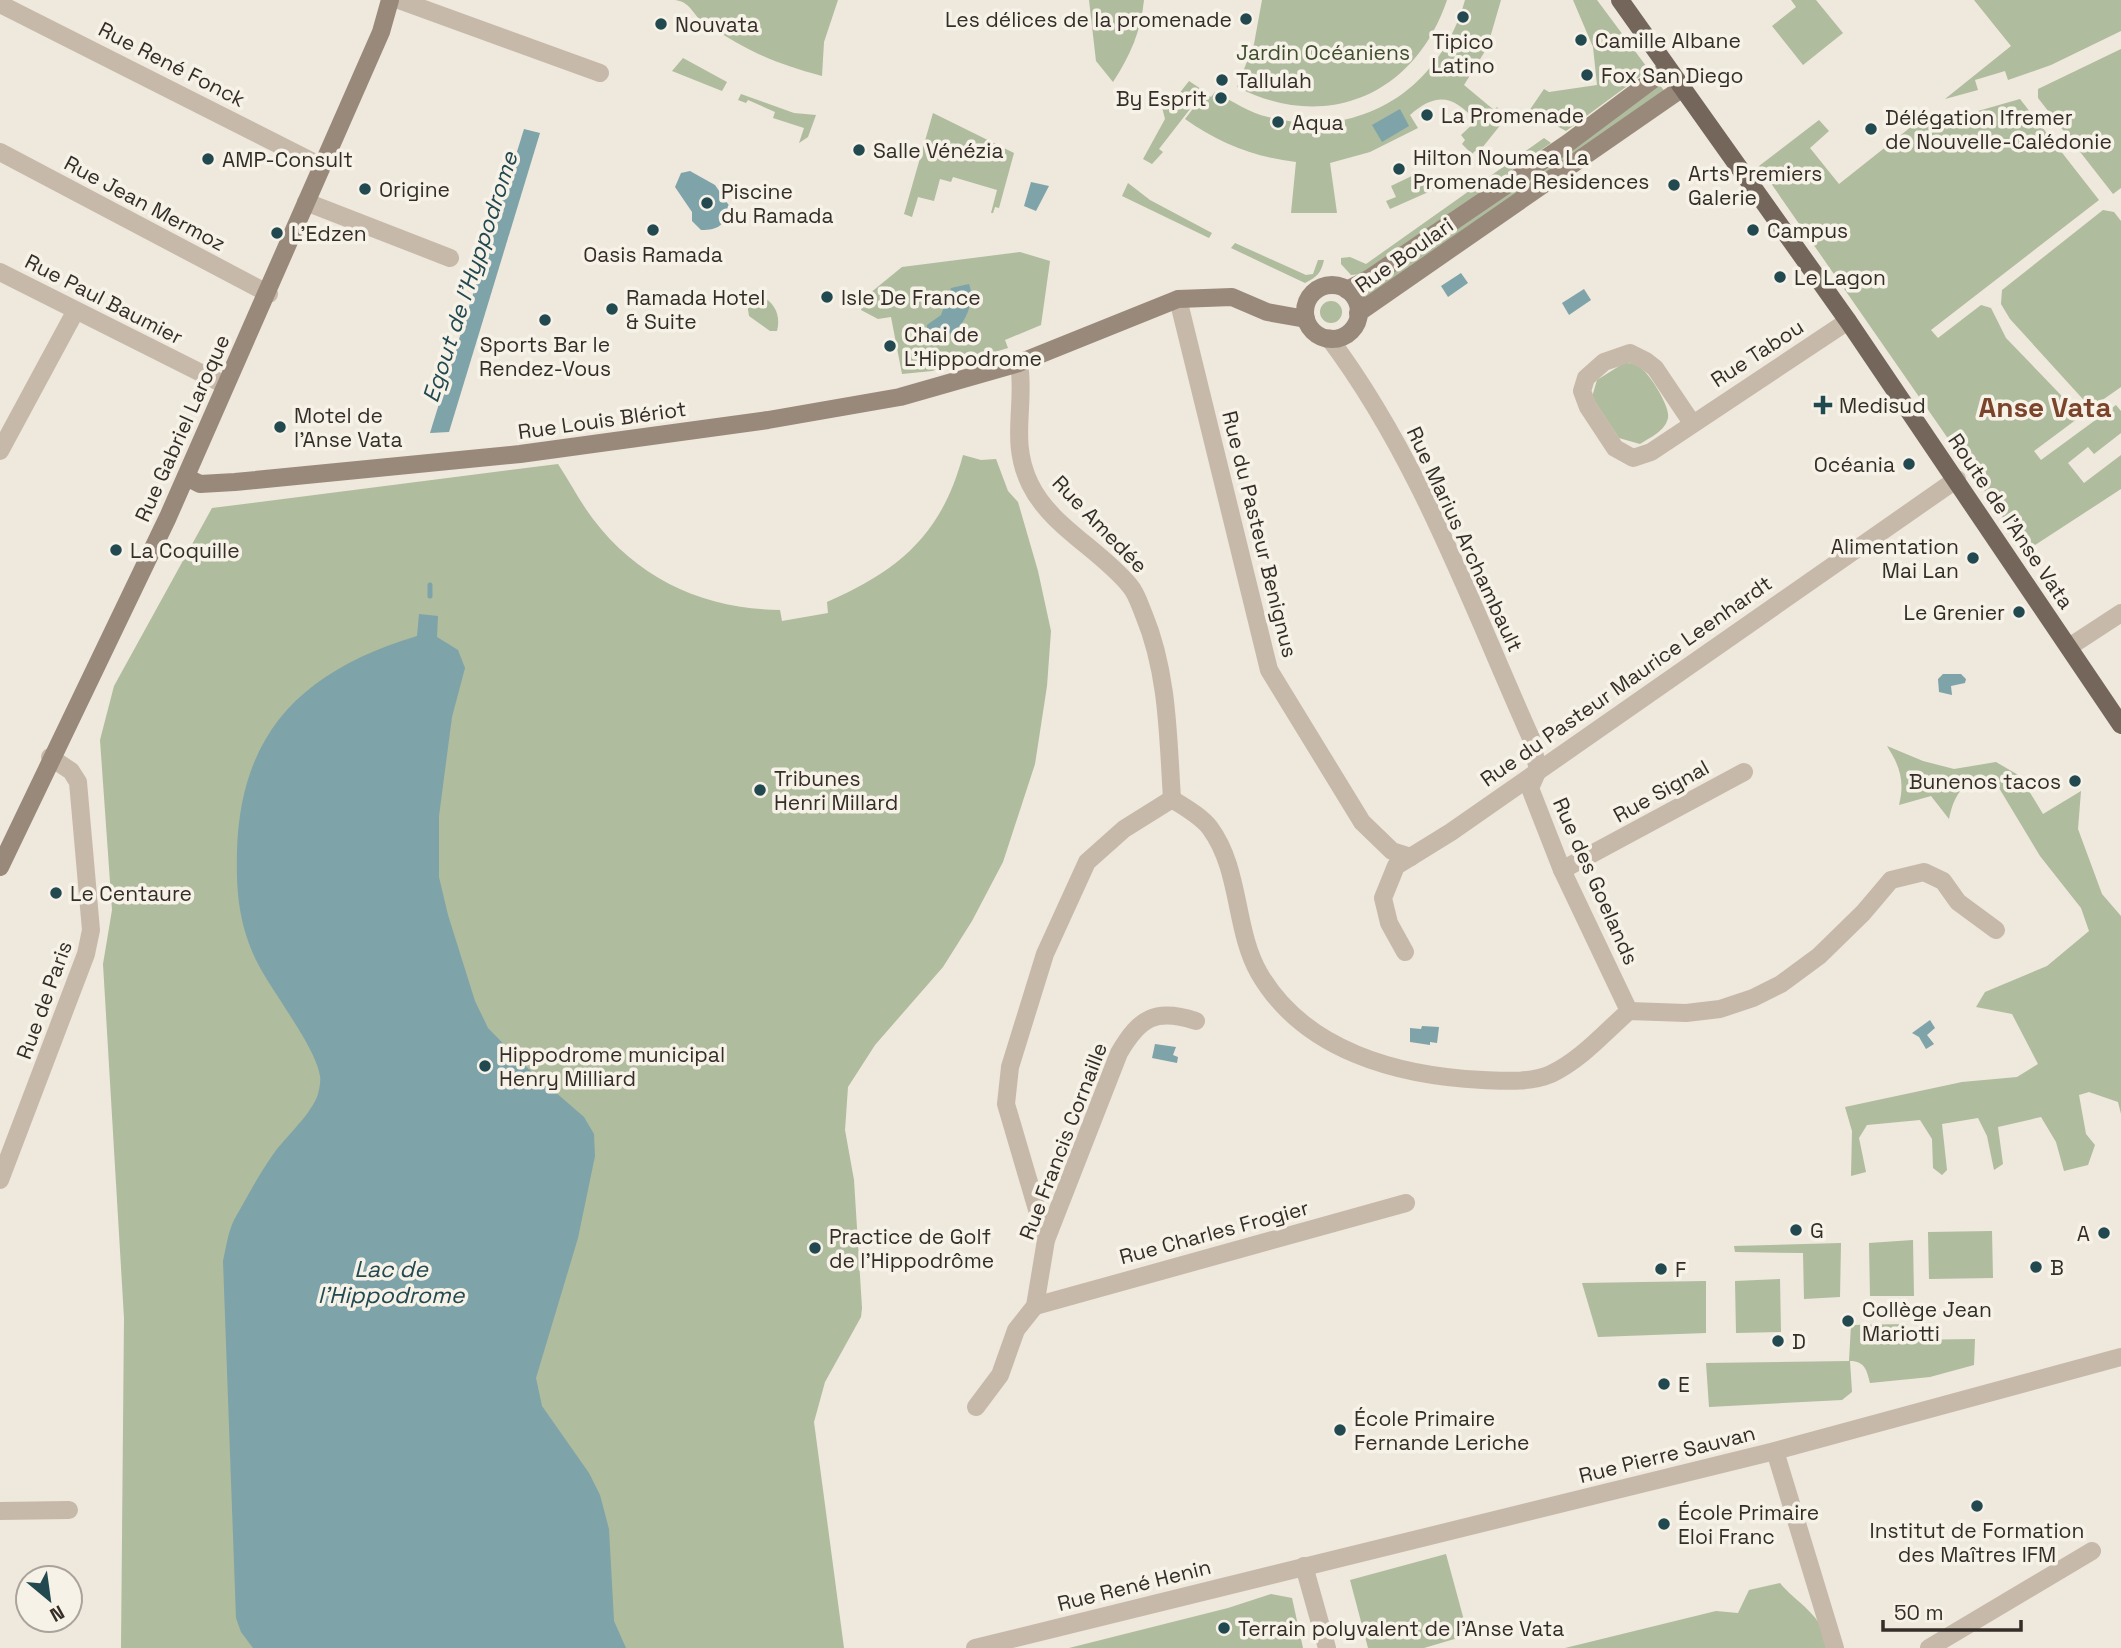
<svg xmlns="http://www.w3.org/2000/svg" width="2121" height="1648" font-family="'Space Grotesk',sans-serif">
<rect width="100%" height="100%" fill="#efe8dc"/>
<!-- green -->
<g fill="#afbc9d">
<path d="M675,0H838L824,42L822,76C774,63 749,52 703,22C692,14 691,2 675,0Z"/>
<path d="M1089,0H1144C1141,31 1130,56 1113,82L1096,61Z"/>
<path d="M1262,0H1447C1415,95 1326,133 1237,87L1254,44Z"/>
<path d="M1465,0H1501L1487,48L1464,85L1494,110L1497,107L1506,118L1478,153L1475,151L1472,154L1462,144L1465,140L1461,135L1476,121C1453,95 1436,92 1410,115L1418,128L1370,152L1330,163L1337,213H1291L1296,162C1254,157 1219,143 1185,119L1205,93L1211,97L1215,92C1232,101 1250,113 1268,117C1361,141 1440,89 1465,0Z"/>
<polygon points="1573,0 1597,0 1649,70 1566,131 1529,111 1544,89 1549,92 1597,85 1593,47"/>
<polygon points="1791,0 1816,0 1843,33 1803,65 1772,26 1796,7"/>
<polygon points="1974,0 2121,0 2121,31 2051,65 2008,80 2005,71 1975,80 1978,90 1945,99 2011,46"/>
<polygon points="2121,49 2121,188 2113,194 2038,98 2038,89"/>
<polygon points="683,58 727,82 722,91 672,71"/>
<polygon points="1189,81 1204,91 1159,149 1163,152 1152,164 1143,159 1165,119 1161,103 1168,108"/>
<polygon points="1657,81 1665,92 1366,301 1360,292"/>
<polygon points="741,94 794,113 816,115 808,137 799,143 804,128 773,118 775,112 748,100 746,103 738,100"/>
<polygon points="2020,99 2099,200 1931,330 1938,338 1981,305 1991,308 2006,338 2081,416 2034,451 2041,460 2116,405 2121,411 2121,433 2094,454 2088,447 2068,463 2084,483 2121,455 2121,489 2026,551 1759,166 1819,120 1829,131 1810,148 1839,184 1926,115 1950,119"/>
<polygon points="933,113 1014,153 999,208 995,207 993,213 991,213 997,190 953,177 951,182 940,179 934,201 918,197 912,217 904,214"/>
<polygon points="1544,138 1551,143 1362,274 1351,275 1341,264 1341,258 1350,257 1366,264"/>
<polygon points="1418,173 1425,184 1434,179 1442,186 1390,209 1386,201 1396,197 1391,186"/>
<polygon points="1128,183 1150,200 1212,233 1209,238 1122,196"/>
<polygon points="2103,210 2114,212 2121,221 2121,387 2091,408 2010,319 2001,304 2002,290"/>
<path d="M1235,243L1306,275L1313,274L1318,260H1324C1321,273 1317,277 1305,283L1231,248Z"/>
<polygon points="1020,252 1050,261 1041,325 1005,340 1008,348 932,371 902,374 891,317 878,319 861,310 864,298 902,267"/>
<path d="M760,296C775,302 781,316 777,331H770L749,316L747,303Z"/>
<circle cx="1331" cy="312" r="11"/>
<path d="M1624,363C1625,363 1634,363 1635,364C1647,368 1671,407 1668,418C1665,431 1651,437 1640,444L1619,438L1592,397L1597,380Z"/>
<path d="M963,455L981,460L996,459L1008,491L1018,502L1038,571L1051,631L1047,686L1035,764L1003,862L972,921L943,967L875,1045L848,1087L845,1130L854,1180L862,1308L861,1317L825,1382L814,1422L844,1648H121L124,1318L103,964L112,910L100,740L114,686L212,508L558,464C570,482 580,502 593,519C639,580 705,609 780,610L782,621L828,613L827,602C900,570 942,534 963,455Z"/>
<path d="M1887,746L1923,761L1954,769L1996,762L2020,776L2043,814L2081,791L2078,829L2102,894L2121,916V1114L2118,1102L2089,1092L2079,1095L2086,1134L2095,1145L2088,1165L2064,1171L2056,1142L2041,1117L1998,1127L2003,1164L1994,1170L1987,1136L1978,1118L1942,1124L1947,1170L1942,1175L1933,1168L1932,1139L1920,1120L1867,1125L1859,1138L1866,1172L1851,1176L1852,1131L1845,1107L1962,1082L2017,1077L2038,1064L2012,1014L1976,1007L1985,992L2047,966L2089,931L2081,908L2040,856L1996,783C1965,777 1955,791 1949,819L1931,796L1899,805C1905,782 1900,766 1887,746Z"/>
<polygon points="1992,1231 1993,1278 1929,1279 1928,1232"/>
<polygon points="1913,1240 1914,1296 1870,1296 1869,1243"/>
<polygon points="1841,1243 1840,1297 1804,1299 1803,1253 1735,1252 1734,1246"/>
<polygon points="1780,1279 1781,1332 1736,1333 1735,1281"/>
<polygon points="1706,1281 1706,1333 1598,1337 1582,1283"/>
<path d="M1907,1324V1340L1975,1339L1974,1365L1930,1377L1870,1383C1867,1371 1865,1361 1850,1361L1852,1392L1842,1400L1709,1407L1706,1363L1849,1361L1851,1325Z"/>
<polygon points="1446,1554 1468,1635 1424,1648 1368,1648 1350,1580"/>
<path d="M1780,1583C1795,1602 1829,1619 1826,1648H1565L1716,1611L1738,1613L1749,1590Z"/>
<polygon points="1271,1594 1292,1598 1303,1648 1069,1648 1228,1608"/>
</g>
<!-- water -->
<g fill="#7ea3a9">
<polygon points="1400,109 1409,126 1382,142 1372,125"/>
<polygon points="524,129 540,133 449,432 430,433"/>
<path d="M690,171L715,185L730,207C725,225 719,230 701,230L692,221V212L675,187L681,173Z"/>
<polygon points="1031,182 1049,186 1036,211 1024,206"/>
<polygon points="1461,273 1468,283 1448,297 1441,286"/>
<path d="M969,284C978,307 955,349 927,333V325L941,315L951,288Z"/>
<polygon points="1584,289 1591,300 1569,315 1562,303"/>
<path d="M419,614L438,616L437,637L458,650L465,668L452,717L439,816V877L448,915L475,1001L488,1028L524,1065L584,1117L594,1134L595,1156L578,1238L536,1378L542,1406L589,1473L600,1495L609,1529L614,1621L626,1648H253L241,1632L236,1618L223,1261C226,1248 228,1232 234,1220C246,1199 258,1176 272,1156C285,1137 308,1118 317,1097C319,1092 321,1081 320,1076C316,1047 271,991 256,960C239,924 236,892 237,852C240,731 304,670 417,636Z"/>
<polygon points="1943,674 1961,674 1966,679 1965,683 1951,686 1952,695 1939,692 1938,679"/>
<polygon points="1930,1020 1935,1028 1927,1035 1934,1044 1926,1049 1919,1037 1912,1033"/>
<polygon points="1422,1026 1439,1027 1437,1043 1430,1042 1430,1045 1410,1042 1410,1028 1421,1029"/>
<polygon points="1155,1044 1176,1047 1173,1055 1178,1057 1177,1063 1152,1058"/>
</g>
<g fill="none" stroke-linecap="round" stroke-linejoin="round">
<!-- stream -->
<polyline stroke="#7ea3a9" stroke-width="5" points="430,596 430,585"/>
<!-- street -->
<g stroke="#c6b9a9" stroke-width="18">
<polyline points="399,0 600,73"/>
<polyline points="0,4 321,166"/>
<polyline points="0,152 269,294"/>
<polyline points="306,202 450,258"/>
<polyline points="0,272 225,385"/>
<polyline points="1178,299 1269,670 1362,822 1392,851 1411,857"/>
<path d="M1329,338C1419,458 1470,602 1531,738L1538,770L1530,788L1562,870L1629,1011"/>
<path d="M1019,363C1026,405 1009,441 1030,484C1050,526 1101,550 1130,586C1137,594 1140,606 1144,615C1168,673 1168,737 1172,799"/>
<polyline points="1692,423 1655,368 1646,361 1630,353 1604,362 1586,378 1582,391 1588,407 1615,448 1633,458 1651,452 1848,321"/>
<polyline points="0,451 75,312"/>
<polyline points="2069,647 2121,613"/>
<polyline points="1562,870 1744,772"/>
<polyline points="1405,952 1389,923 1383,898 1396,866 1451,832 1957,479"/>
<polyline points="0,1180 86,954 91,930 78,782 71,771 50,757"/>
<path d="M1046,1240L1006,1104L1010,1067L1045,954L1087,862L1124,829L1172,799C1184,807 1201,816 1210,828C1241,870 1234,929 1259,973C1304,1051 1398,1076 1483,1080C1505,1081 1530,1083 1551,1074C1581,1060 1605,1032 1629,1011L1686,1013L1720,1009L1753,998L1781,984L1819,956L1863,913L1891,880L1924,872L1943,881L1958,902L1996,930"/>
<polyline points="1035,1306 1406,1203"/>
<path d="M976,1407L1000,1375L1016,1330L1035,1306L1046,1240L1119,1053C1140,1017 1156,1008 1196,1021"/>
<polyline points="1775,1451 1835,1648"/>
<polyline points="0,1511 69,1510"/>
<polyline points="1304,1566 1327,1648"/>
<polyline points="975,1648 1775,1451 2121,1357"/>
<polyline points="1929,1648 2092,1551"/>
</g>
<!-- secondary -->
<g stroke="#99897b" stroke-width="18">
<circle cx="1332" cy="312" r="27"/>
<polyline points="1347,290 1370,278 1568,143 1667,69"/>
<polyline points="1358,313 1681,89"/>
<polyline points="186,477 200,484 235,482 520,454 768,420 900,397 1019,363 1178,299 1232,297 1267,312 1306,319"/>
<polyline points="0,867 168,517 381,32 390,0"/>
</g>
<!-- primary -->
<polyline stroke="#74665b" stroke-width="18" points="1620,0 1848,321 2121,725"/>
</g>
<!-- markers -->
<g fill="#224950" stroke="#f7f2e8" stroke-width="2.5">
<circle cx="1463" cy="17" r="7"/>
<circle cx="1246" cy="19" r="7"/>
<circle cx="661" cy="24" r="7"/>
<circle cx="1581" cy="40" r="7"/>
<circle cx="1587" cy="75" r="7"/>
<circle cx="1222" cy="80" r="7"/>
<circle cx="1221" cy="98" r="7"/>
<circle cx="1427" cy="115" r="7"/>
<circle cx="1278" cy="122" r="7"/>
<circle cx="1871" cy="129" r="7"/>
<circle cx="859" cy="150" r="7"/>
<circle cx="208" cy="159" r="7"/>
<circle cx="1399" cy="169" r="7"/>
<circle cx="1674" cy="185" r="7"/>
<circle cx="365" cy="189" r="7"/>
<circle cx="707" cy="203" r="7"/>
<circle cx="653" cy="230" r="7"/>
<circle cx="1753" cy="230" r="7"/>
<circle cx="277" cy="233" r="7"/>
<circle cx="1780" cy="277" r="7"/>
<circle cx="827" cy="297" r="7"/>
<circle cx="612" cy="309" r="7"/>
<circle cx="545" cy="320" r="7"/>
<circle cx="890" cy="346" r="7"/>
<path d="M1819.5 394.5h7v7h7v7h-7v7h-7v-7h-7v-7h7z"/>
<circle cx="280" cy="427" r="7"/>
<circle cx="1909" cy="464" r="7"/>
<circle cx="116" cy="550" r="7"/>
<circle cx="1973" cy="558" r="7"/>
<circle cx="2019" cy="612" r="7"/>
<circle cx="2075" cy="781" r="7"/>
<circle cx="760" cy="790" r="7"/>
<circle cx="56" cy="893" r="7"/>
<circle cx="485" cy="1066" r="7"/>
<circle cx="1796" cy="1230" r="7"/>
<circle cx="2104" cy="1233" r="7"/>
<circle cx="815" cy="1248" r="7"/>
<circle cx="2036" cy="1267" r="7"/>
<circle cx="1661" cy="1269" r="7"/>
<circle cx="1848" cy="1321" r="7"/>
<circle cx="1778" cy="1341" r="7"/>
<circle cx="1664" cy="1384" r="7"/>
<circle cx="1340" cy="1430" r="7"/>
<circle cx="1977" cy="1506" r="7"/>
<circle cx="1664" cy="1524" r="7"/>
<circle cx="1224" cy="1628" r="7"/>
</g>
<g text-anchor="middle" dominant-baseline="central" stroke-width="7" stroke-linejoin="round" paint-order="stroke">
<!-- poi labels -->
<g font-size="21" fill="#342d28" stroke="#f7f2e8" text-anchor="start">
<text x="1232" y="19" text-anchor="end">Les délices de la promenade</text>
<text x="675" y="24">Nouvata</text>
<text x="1595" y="40">Camille Albane</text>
<text x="1463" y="41" text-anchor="middle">Tipico<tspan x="1463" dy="24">Latino</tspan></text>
<text x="1601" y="75">Fox San Diego</text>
<text x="1236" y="80">Tallulah</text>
<text x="1207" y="98" text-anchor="end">By Esprit</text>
<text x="1441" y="115">La Promenade</text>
<text x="1885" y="117">Délégation Ifremer<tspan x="1885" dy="24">de Nouvelle-Calédonie</tspan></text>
<text x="1292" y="122">Aqua</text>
<text x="873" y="150">Salle Vénézia</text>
<text x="1413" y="157">Hilton Noumea La<tspan x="1413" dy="24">Promenade Residences</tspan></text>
<text x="222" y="159">AMP-Consult</text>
<text x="1688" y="173">Arts Premiers<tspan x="1688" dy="24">Galerie</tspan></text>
<text x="379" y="189">Origine</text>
<text x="721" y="191">Piscine<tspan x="721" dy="24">du Ramada</tspan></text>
<text x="1767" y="230">Campus</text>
<text x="291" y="233">L'Edzen</text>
<text x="653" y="254" text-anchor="middle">Oasis Ramada</text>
<text x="1794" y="277">Le Lagon</text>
<text x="626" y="297">Ramada Hotel<tspan x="626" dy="24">&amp; Suite</tspan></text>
<text x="841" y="297">Isle De France</text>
<text x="904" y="334">Chai de<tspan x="904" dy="24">L'Hippodrome</tspan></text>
<text x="545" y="344" text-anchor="middle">Sports Bar le<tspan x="545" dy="24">Rendez-Vous</tspan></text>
<text x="1839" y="405">Medisud</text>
<text x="294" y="415">Motel de<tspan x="294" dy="24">l'Anse Vata</tspan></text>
<text x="1895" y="464" text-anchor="end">Océania</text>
<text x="1959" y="546" text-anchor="end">Alimentation<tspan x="1959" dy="24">Mai Lan</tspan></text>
<text x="130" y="550">La Coquille</text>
<text x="2005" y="612" text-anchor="end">Le Grenier</text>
<text x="774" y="778">Tribunes<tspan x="774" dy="24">Henri Millard</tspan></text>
<text x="2061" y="781" text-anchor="end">Bunenos tacos</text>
<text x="70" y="893">Le Centaure</text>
<text x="499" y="1054">Hippodrome municipal<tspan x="499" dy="24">Henry Milliard</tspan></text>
<text x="1810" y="1230">G</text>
<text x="2090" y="1233" text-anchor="end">A</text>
<text x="829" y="1236">Practice de Golf<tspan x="829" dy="24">de l'Hippodrôme</tspan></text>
<text x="2050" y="1267">B</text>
<text x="1675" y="1269">F</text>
<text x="1862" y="1309">Collège Jean<tspan x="1862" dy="24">Mariotti</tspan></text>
<text x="1792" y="1341">D</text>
<text x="1678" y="1384">E</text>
<text x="1354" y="1418">École Primaire<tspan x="1354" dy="24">Fernande Leriche</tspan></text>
<text x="1678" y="1512">École Primaire<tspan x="1678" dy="24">Eloi Franc</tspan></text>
<text x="1977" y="1530" text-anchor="middle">Institut de Formation<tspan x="1977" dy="24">des Maîtres IFM</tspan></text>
<text x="1238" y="1628">Terrain polyvalent de l'Anse Vata</text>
</g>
<!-- park labels -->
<g font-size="21" fill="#404f2f" stroke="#f7f2e8">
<text x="1323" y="52">Jardin Océaniens</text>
</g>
<!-- street labels -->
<g font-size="21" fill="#342d28" stroke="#f7f2e8">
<text transform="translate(172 64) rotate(27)">Rue René Fonck</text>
<text transform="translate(145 203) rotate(28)">Rue Jean Mermoz</text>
<text transform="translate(1404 255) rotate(-35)">Rue Boulari</text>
<text transform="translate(104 299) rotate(27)">Rue Paul Baumier</text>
<text transform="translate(1757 353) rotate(-33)">Rue Tabou</text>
<text transform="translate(602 420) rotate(-8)">Rue Louis Blériot</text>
<text transform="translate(182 428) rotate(-66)">Rue Gabriel Laroque</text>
<text transform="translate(2011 521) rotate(56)">Route de l'Anse Vata</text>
<text transform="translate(1100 524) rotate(46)">Rue Amedée</text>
<text transform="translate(1260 534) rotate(76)">Rue du Pasteur Benignus</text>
<text transform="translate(1465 539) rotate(65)">Rue Marius Archambault</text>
<text transform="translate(1626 681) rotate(-35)">Rue du Pasteur Maurice Leenhardt</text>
<text transform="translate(1661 791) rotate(-29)">Rue Signal</text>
<text transform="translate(1596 881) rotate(66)">Rue des Goelands</text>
<text transform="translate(44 1000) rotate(-70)">Rue de Paris</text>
<text transform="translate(1063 1141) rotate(-69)">Rue Francis Cornaille</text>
<text transform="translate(1214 1232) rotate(-15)">Rue Charles Frogier</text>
<text transform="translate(1667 1454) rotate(-14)">Rue Pierre Sauvan</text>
<text transform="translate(1134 1585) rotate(-14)">Rue René Henin</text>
</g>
<!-- water labels -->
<g font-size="23" font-style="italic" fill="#224950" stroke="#f7f2e8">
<text transform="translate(470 277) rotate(-72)">Egout de l'Hyppodrome</text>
<text x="391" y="1269">Lac de<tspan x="391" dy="26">l'Hippodrome</tspan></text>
</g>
<!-- district labels -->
<g font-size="28" font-weight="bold" fill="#7a452a" stroke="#f7f2e8">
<text x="2045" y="407">Anse Vata</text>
</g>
</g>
<!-- north arrow -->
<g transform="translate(49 1599) rotate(151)"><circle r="33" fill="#f7f2e8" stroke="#a9a39b" stroke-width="2"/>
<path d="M0-5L12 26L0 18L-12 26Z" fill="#224950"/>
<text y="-10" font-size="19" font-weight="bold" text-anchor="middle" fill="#342d28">N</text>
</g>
<!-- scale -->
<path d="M1883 1620v10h138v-10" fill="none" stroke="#342d28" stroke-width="3.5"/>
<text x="1894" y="1620" font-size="21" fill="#342d28" stroke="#f7f2e8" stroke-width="5" paint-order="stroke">50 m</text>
</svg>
